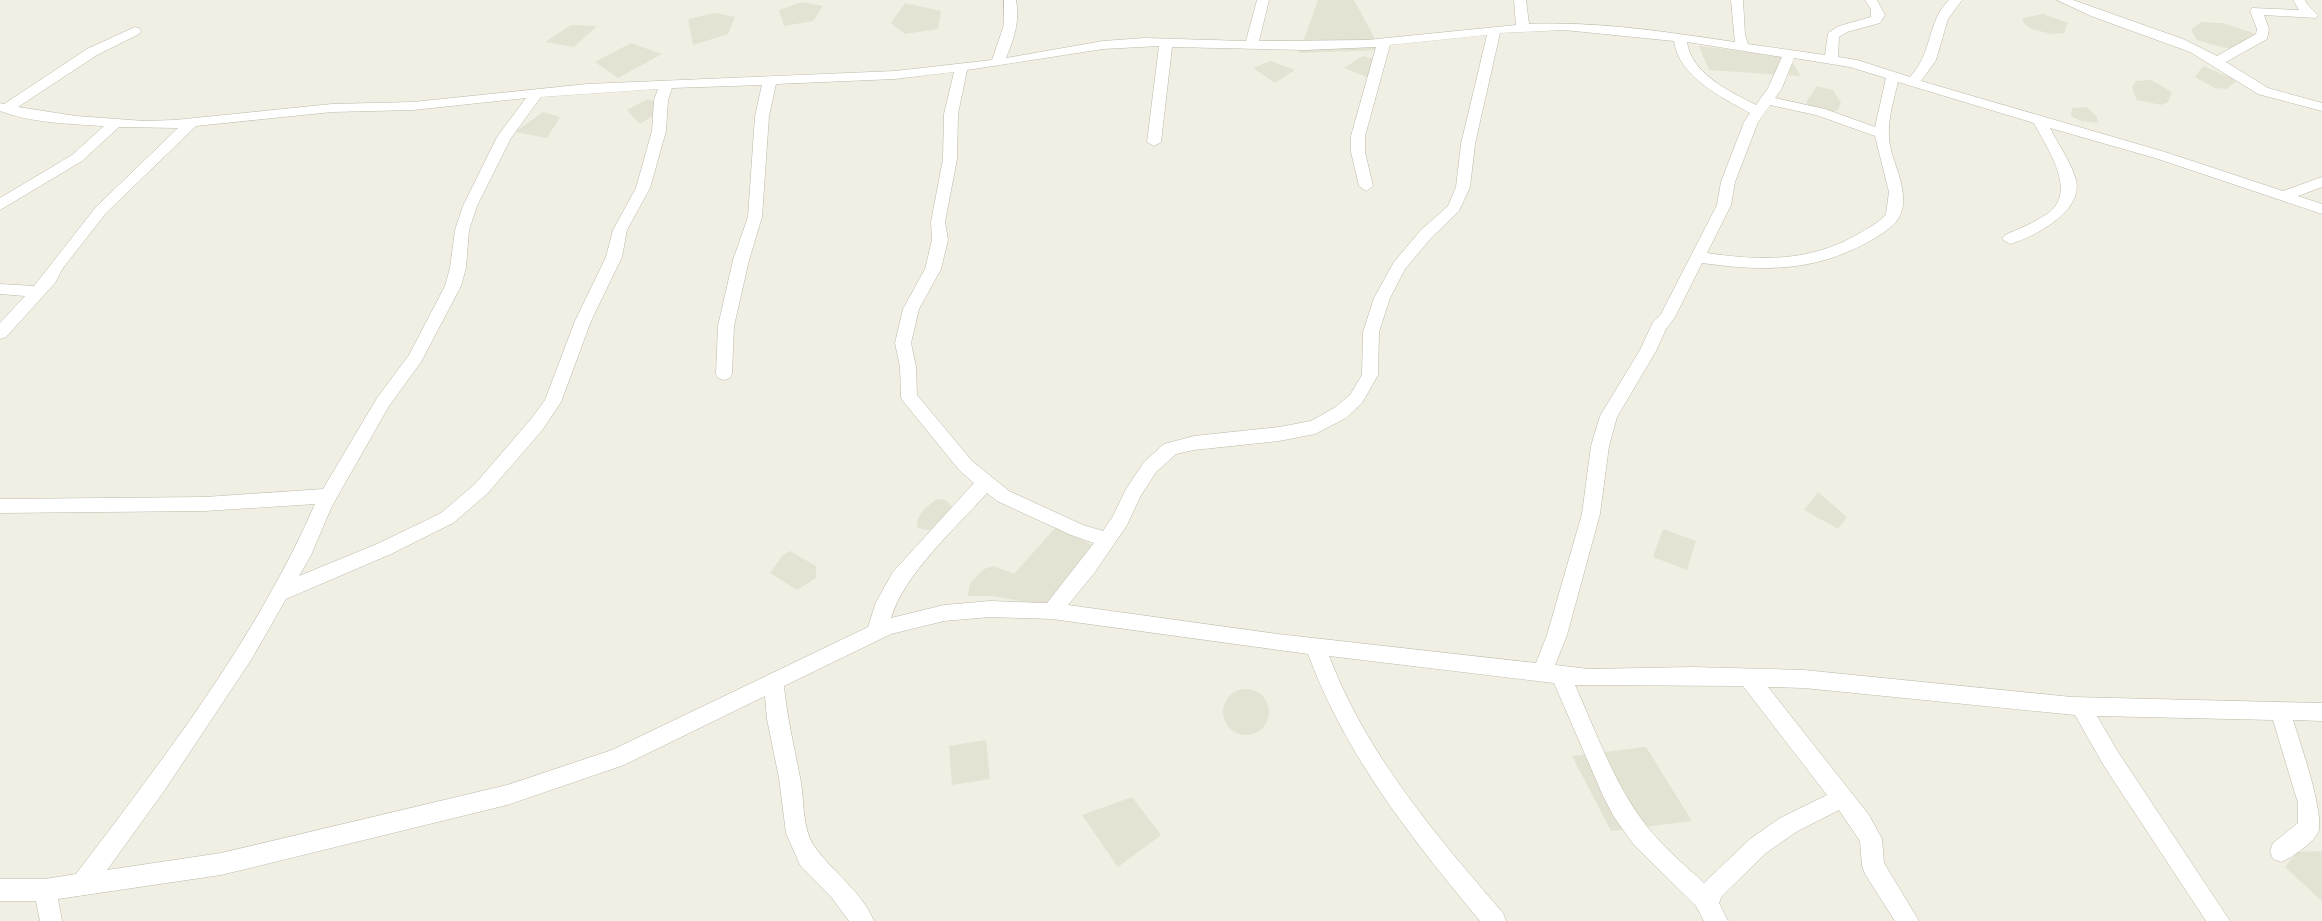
<svg xmlns="http://www.w3.org/2000/svg" width="2322" height="921" font-family="Commissioner,sans-serif">
<rect width="100%" height="100%" fill="#f1efe4"/>
<!-- residential -->
<g fill="#e4e2d2">
<polygon points="1318,0 1354,0 1381,50 1299,53"/>
<polygon points="802,2 823,6 813,21 784,26 779,10"/>
<polygon points="905,3 941,11 938,29 905,34 891,23"/>
<polygon points="715,13 735,17 728,34 693,45 688,19"/>
<polygon points="2043,14 2068,23 2064,33 2052,34 2031,29 2023,22 2023,18"/>
<polygon points="2201,22 2222,23 2253,33 2260,43 2240,49 2225,48 2197,40 2191,30"/>
<polygon points="571,25 597,26 574,47 545,42"/>
<polygon points="631,43 662,54 618,78 595,62"/>
<polygon points="1699,46 1789,57 1801,76 1709,70"/>
<polygon points="1363,56 1384,61 1375,80 1344,68"/>
<polygon points="1271,61 1295,70 1275,83 1253,68"/>
<polygon points="2203,66 2234,79 2235,82 2226,89 2215,88 2195,77"/>
<polygon points="2151,80 2172,92 2168,102 2161,105 2137,100 2132,87 2136,81"/>
<polygon points="1817,86 1833,90 1841,103 1838,110 1833,112 1811,107 1806,103"/>
<polygon points="648,99 666,107 640,124 627,110"/>
<polygon points="2087,107 2097,117 2098,123 2081,121 2071,116 2072,108"/>
<polygon points="543,112 560,117 547,138 515,132"/>
<polygon points="1818,492 1847,517 1838,529 1804,510"/>
<polygon points="937,499 946,500 958,513 949,527 929,530 917,528 918,519 924,509"/>
<polygon points="1056,527 1104,551 1064,608 991,596 968,596 970,583 984,569 994,566 1014,574"/>
<polygon points="1663,529 1696,541 1687,570 1653,557"/>
<polygon points="790,551 816,566 816,578 797,590 770,573 783,555"/>
<circle cx="1246" cy="712" r="23"/>
<polygon points="986,740 990,779 952,785 949,746"/>
<polygon points="1646,747 1692,821 1611,831 1572,756"/>
<polygon points="1132,797 1161,835 1118,867 1082,815"/>
<polygon points="2322,851 2322,901 2285,867 2297,852"/>
</g>
<g fill="none" stroke-linecap="round" stroke-linejoin="round">
<defs>
<g id="minor">
<path d="M1004,0H1016C1020,21 1014,39 1006,58L1103,41L1144,38L1246,41L1257,0H1269L1259,41L1367,40L1516,25L1514,0H1526L1529,24C1598,21 1666,32 1735,42L1731,0H1743L1745,35L1748,44L1825,55L1828,33L1839,26L1871,17V9L1865,0H1877L1885,15L1880,23L1847,32L1839,37L1838,57L1857,60L1910,77C1933,53 1927,21 1949,0H1962L1948,19L1936,60L1921,81L2165,152L2283,191L2322,177V187L2298,196L2322,204V214L2155,158L2050,128C2058,144 2071,162 2076,180C2084,211 2034,237 2010,244L2002,239L2005,235C2018,229 2034,223 2047,214C2079,192 2047,149 2034,123L1898,82C1893,103 1886,124 1890,146C1894,165 1905,184 1903,205C1901,222 1888,230 1875,238C1818,272 1766,272 1702,263L1675,317L1666,329L1656,351L1617,417L1609,446L1600,514L1567,635L1555,665L1589,669L1692,667L1804,670L2072,697L2322,703V721L2293,720C2301,746 2322,805 2319,830C2315,842 2293,857 2281,862L2273,859L2270,851L2273,843L2298,823V803L2273,720L2097,716L2118,752L2230,921H2206L2104,766L2075,715L1804,688L1768,687L1869,815L1882,839L1884,863L1919,921H1895L1865,874L1862,866L1860,841L1839,810L1796,832L1766,853L1722,896L1719,903L1728,921H1704L1696,906L1634,845L1614,817L1603,796L1554,683L1329,656C1367,755 1435,834 1503,913L1506,921H1480C1411,838 1346,756 1308,654L1052,619L990,617L944,621L891,634L784,686C787,717 794,746 800,777C805,800 801,831 817,850C835,874 862,892 874,921H849L832,898L800,865L786,833L779,778L767,719L765,696L624,765L507,805L221,875L58,899L62,921H40L36,901H0V879H45L76,874C164,758 256,639 315,504L205,511L0,513V499L205,497L323,489L377,398L409,355L445,286L450,268L455,230L463,206L497,137L526,98L413,110L332,112L196,126L106,213L63,268L55,283L6,337L0,339V323L25,296L0,294V284L34,286L96,207L178,128L119,127L82,161L0,210V198L72,155L104,126C71,124 31,123 0,111V103L4,104L87,49L135,27L139,28L141,31L139,34L97,55L18,107L76,116L144,121L175,120L332,104L413,102L587,84L895,71L992,60L1004,25ZM1564,30L1674,41C1679,77 1721,97 1750,113L1744,122L1721,182L1717,205L1661,314L1653,322L1640,350L1600,416L1591,446L1582,514L1547,635L1536,663L1278,634L1068,605L1095,572L1127,525L1140,497L1156,472L1176,454L1194,450L1279,441L1315,434L1346,418L1362,403L1378,375L1379,332L1390,298L1405,269L1431,238L1459,211L1470,187L1475,144L1500,33ZM1487,35L1461,144L1456,187L1448,206L1421,230L1394,262L1374,298L1363,332L1362,375L1350,395L1334,408L1311,421L1279,427L1194,436L1164,444L1144,462L1126,489L1113,516L1103,531L1083,525L1009,491L972,461L917,395L916,367L911,343L919,309L941,269L948,240L945,222L957,159L958,114L967,70L1103,49L1159,46L1147,142L1154,146L1161,142L1172,47L1305,50L1376,47L1351,136V152L1359,186L1366,191L1373,186L1365,152V136L1390,45ZM1687,42L1782,57L1768,88L1756,105C1731,92 1691,74 1687,42ZM1794,58L1850,67L1886,78L1875,127L1825,109L1775,98L1782,88ZM954,72L944,114L943,159L931,222L932,240L925,269L903,309L895,343L900,367L901,397L903,401L960,471L974,483L893,572L876,602L868,627L612,750L507,785L221,853L107,870L164,791L251,660L286,599L391,554L453,523L487,494L543,429L561,402L591,321L622,257L627,230L650,188L666,131L668,100L672,88L762,85L755,116L748,217L733,260L718,326L716,374L718,378L724,380L730,378L732,374L734,326L749,260L762,217L769,116L776,84L895,79ZM658,89L654,100L652,131L636,188L613,230L606,257L575,321L545,400L531,419L475,484L441,513L377,544L299,576L311,555L332,506L389,406L421,362L461,286L466,268L469,230L477,206L511,138L541,97ZM1770,105L1816,115L1875,136L1889,192L1886,214C1879,223 1868,228 1858,234C1811,262 1760,261 1707,253L1731,205L1735,182L1758,122ZM987,493L997,501L1071,535L1094,543L1047,603L990,601L944,605L891,618C904,574 956,528 987,493ZM1575,685L1743,686L1827,795L1780,818L1750,839L1704,883C1686,866 1665,849 1649,829C1615,787 1597,734 1575,685Z"/>
<polygon points="2057,0 2073,0 2183,39 2217,56 2256,34 2257,29 2250,11 2252,8 2299,10 2293,0 2305,0 2307,4 2318,15 2316,18 2264,15 2269,29 2267,39 2226,62 2268,88 2322,103 2322,111 2258,94 2190,52 2091,16"/>
</g>
</defs>
<!-- minor casing -->
<use href="#minor" stroke="#bbb9a7" stroke-width="1"/>
<!-- minor -->
<use href="#minor" fill="#fff" fill-rule="evenodd"/>
</g>
</svg>
